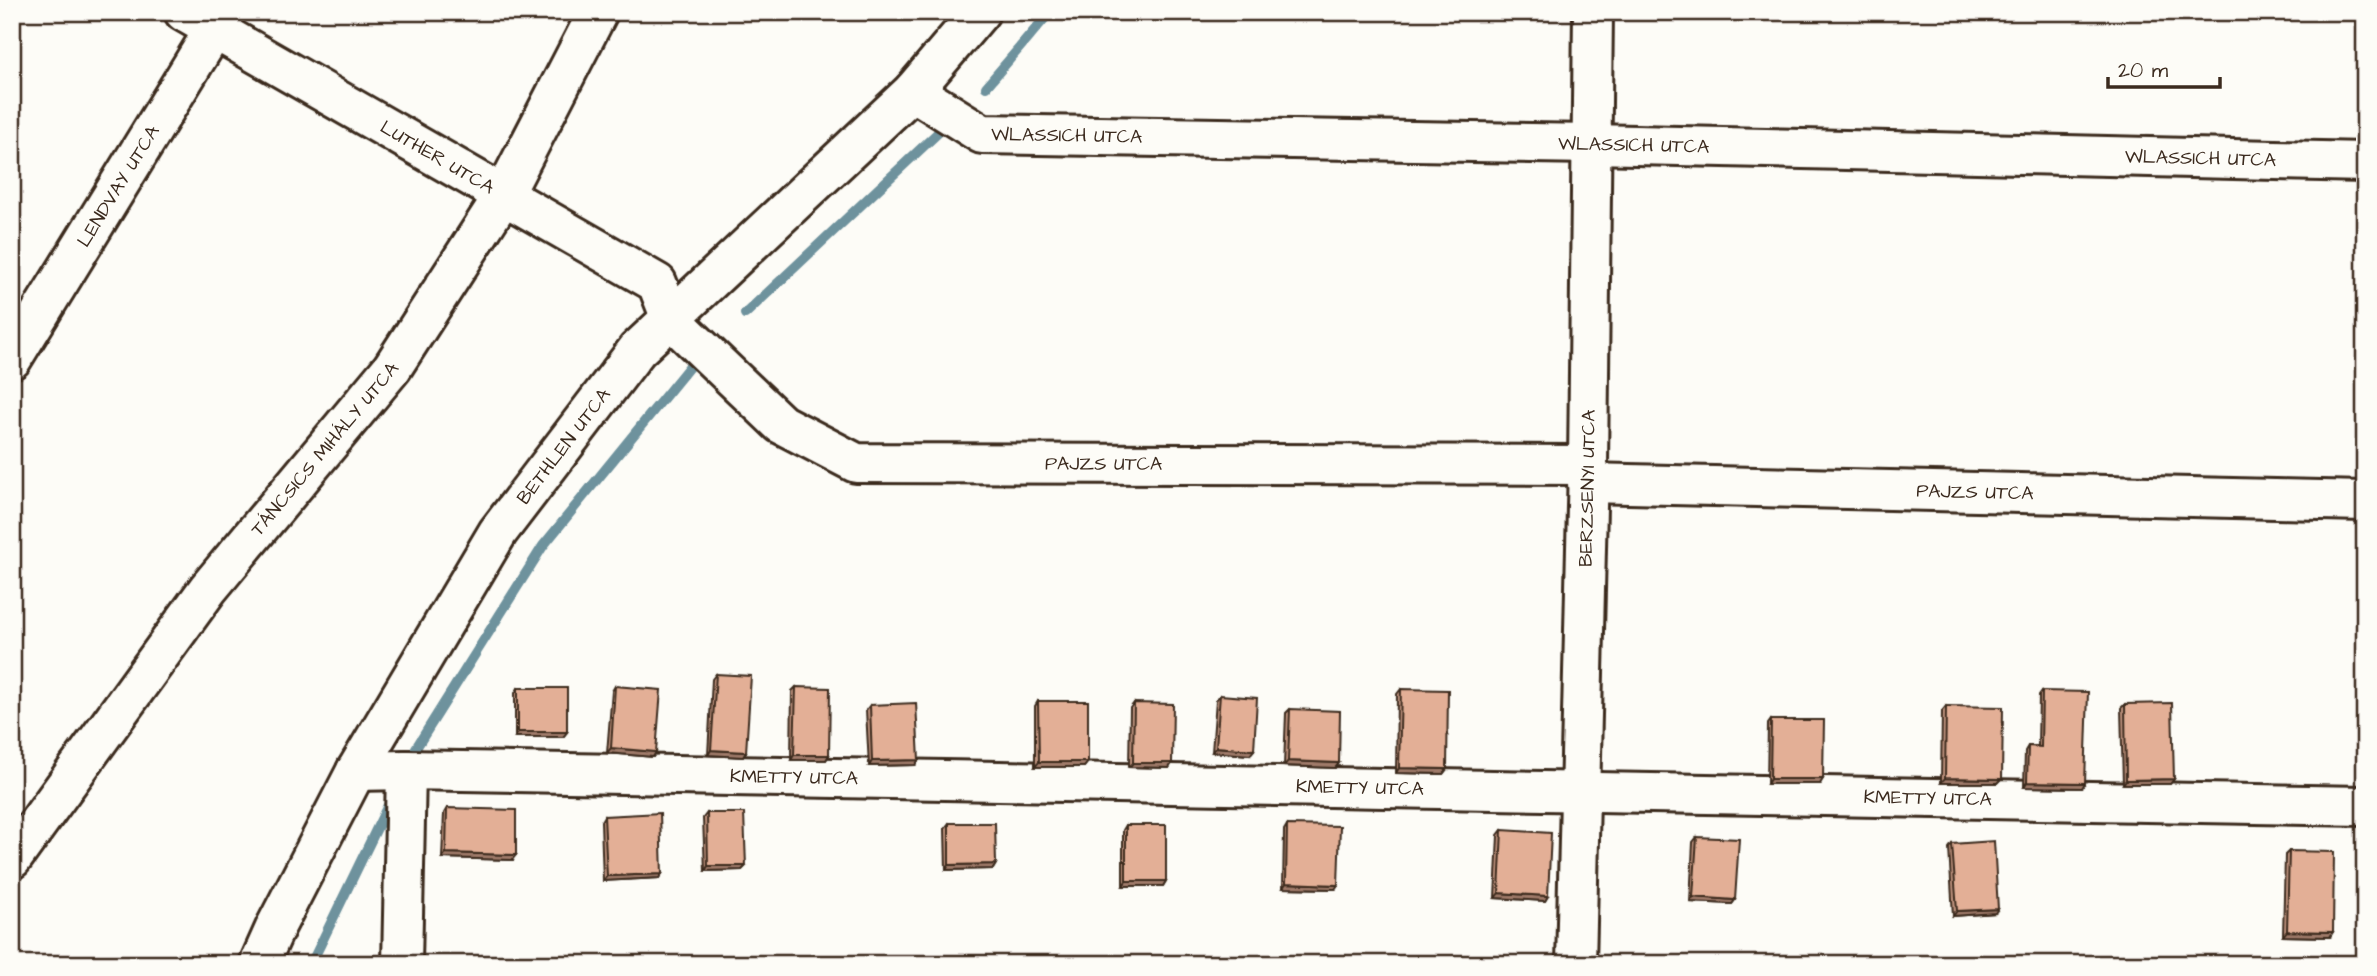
<svg xmlns="http://www.w3.org/2000/svg" width="2377" height="976" font-family="'Architects Daughter',sans-serif">
<rect width="100%" height="100%" fill="#fdfcf7"/>
<filter id="ink" filterUnits="userSpaceOnUse"><feTurbulence type="fractalNoise" baseFrequency=".0143" numOctaves="2"/><feDisplacementMap in="SourceGraphic" scale="14" xChannelSelector="R" yChannelSelector="G"/><feConvolveMatrix kernelMatrix="1 2 1 2 8 2 1 2 1" color-interpolation-filters="sRGB"/></filter>
<g filter="url(#ink)">
<g fill="none" stroke-linecap="round" stroke-linejoin="round">
<!-- stream -->
<g stroke="#6e929d" stroke-width="10">
<polyline points="986,87 1050,12"/>
<polyline points="745,314 943,128"/>
<polyline points="416,748 543,546 693,362"/>
<polyline points="311,964 391,799"/>
</g>
<defs>
<g id="minor">
<path id="s1" d="M184,12L657,283L671,319L781,424L856,463L1588,465"/>
<path id="s2" d="M913,91L982,134L1592,144L2365,162"/>
<path id="s3" d="M12,359L225,12"/>
<path id="s4" d="M1587,483L2365,501"/>
<path id="s5" d="M356,771L406,770L2365,806"/>
<path id="s6" d="M12,859L208,589L392,368L503,196L598,12"/>
<path id="s7" d="M259,964L276,926L356,771L498,532L637,350L913,91L980,12"/>
<polyline points="402,964 406,770"/>
<path id="s8" d="M1576,964L1588,465L1593,12"/>
</g>
</defs>
<!-- minor casing -->
<use href="#minor" stroke="#3b2a1e" stroke-width="44"/>
<!-- minor -->
<use href="#minor" stroke="#fdfcf7" stroke-width="38"/>
</g>
<!-- wall -->
<g fill="#c39681" stroke="#3b2a1e" stroke-width="2">
<polygon points="716,674 746,752 743,757 708,755 712,679"/>
<polygon points="615,686 656,752 653,757 607,753 612,691"/>
<polygon points="796,687 829,755 826,760 791,760 792,691"/>
<polygon points="518,688 567,732 563,737 515,737 515,693"/>
<polygon points="1401,689 1447,769 1443,774 1396,773 1397,694"/>
<polygon points="2042,691 2082,788 2024,787 2025,751 2028,746 2038,746 2039,695"/>
<polygon points="1220,695 1250,755 1212,752 1216,700"/>
<polygon points="1038,701 1088,762 1084,767 1035,767 1035,706"/>
<polygon points="1134,703 1172,763 1169,768 1129,767 1130,708"/>
<polygon points="2125,704 2174,779 2170,784 2123,784 2121,708"/>
<polygon points="870,705 915,765 869,766 866,710"/>
<polygon points="1946,706 2002,779 1998,783 1941,783 1942,711"/>
<polygon points="1290,709 1339,763 1335,768 1284,766 1286,713"/>
<polygon points="1771,720 1820,784 1767,784 1768,724"/>
<polygon points="447,808 512,860 442,858 444,813"/>
<polygon points="707,813 746,866 742,870 705,871 703,818"/>
<polygon points="604,816 659,878 603,881 601,821"/>
<polygon points="949,823 996,864 993,869 946,870 945,828"/>
<polygon points="1126,825 1166,881 1163,886 1123,886 1123,830"/>
<polygon points="1287,825 1335,889 1283,888 1284,830"/>
<polygon points="1502,830 1548,896 1545,901 1495,898 1498,835"/>
<polygon points="1697,837 1735,900 1732,904 1690,902 1693,842"/>
<polygon points="1952,844 1995,913 1953,916 1949,848"/>
<polygon points="2289,851 2330,937 2283,936 2285,855"/>
</g>
<!-- shaded-wall -->
<g fill="#9f7a69" stroke="#3b2a1e" stroke-width="2">
<polygon points="518,732 567,732 563,737 515,737"/>
<polygon points="1216,747 1254,750 1250,755 1212,752"/>
<polygon points="611,748 656,752 653,757 607,753"/>
<polygon points="711,750 746,752 743,757 708,755"/>
<polygon points="794,755 829,755 826,760 791,760"/>
<polygon points="919,760 915,765 869,766 872,761"/>
<polygon points="1288,761 1339,763 1335,768 1284,766"/>
<polygon points="1039,762 1088,762 1084,767 1035,767"/>
<polygon points="1133,763 1172,763 1169,768 1129,767"/>
<polygon points="1399,768 1447,769 1443,774 1396,773"/>
<polygon points="1945,778 2002,779 1998,783 1941,783"/>
<polygon points="1770,779 1823,779 1820,784 1767,784"/>
<polygon points="2174,779 2170,784 2123,784 2126,780"/>
<polygon points="2027,782 2085,783 2082,788 2024,787"/>
<polygon points="446,853 516,855 512,860 442,858"/>
<polygon points="996,864 993,869 946,870 949,865"/>
<polygon points="708,866 746,866 742,870 705,871"/>
<polygon points="662,874 659,878 603,881 607,876"/>
<polygon points="1126,881 1166,881 1163,886 1123,886"/>
<polygon points="1286,883 1338,885 1335,889 1283,888"/>
<polygon points="1499,893 1548,896 1545,901 1495,898"/>
<polygon points="1693,897 1735,900 1732,904 1690,902"/>
<polygon points="1998,909 1995,913 1953,916 1957,911"/>
<polygon points="2287,931 2333,932 2330,937 2283,936"/>
</g>
<!-- building -->
<g fill="#e3af96" stroke="#3b2a1e" stroke-width="2">
<polygon points="716,674 751,676 746,752 711,750"/>
<polygon points="615,686 661,690 656,752 611,748"/>
<polygon points="796,687 830,688 829,755 794,755"/>
<rect x="518" y="688" width="49" height="44"/>
<polygon points="1401,689 1448,690 1447,769 1399,768"/>
<polygon points="2042,691 2088,692 2085,783 2027,782 2028,746 2041,747"/>
<polygon points="1220,695 1257,698 1254,750 1216,747"/>
<polygon points="1038,701 1088,701 1088,762 1039,762"/>
<polygon points="916,703 919,760 872,761 870,705"/>
<polygon points="1134,703 1173,704 1172,763 1133,763"/>
<polygon points="2172,703 2174,779 2126,780 2125,704"/>
<polygon points="1946,706 2003,707 2002,779 1945,778"/>
<polygon points="1290,709 1340,711 1339,763 1288,761"/>
<polygon points="1771,720 1824,720 1823,779 1770,779"/>
<polygon points="447,808 516,810 516,855 446,853"/>
<polygon points="660,813 662,874 607,876 604,816"/>
<polygon points="707,813 744,813 746,866 708,866"/>
<polygon points="949,823 995,823 996,864 949,865"/>
<rect x="1126" y="825" width="40" height="56"/>
<polygon points="1287,825 1340,826 1338,885 1286,883"/>
<polygon points="1502,830 1551,833 1548,896 1499,893"/>
<polygon points="1697,837 1739,839 1735,900 1693,897"/>
<polygon points="1994,841 1998,909 1957,911 1952,844"/>
<polygon points="2289,851 2334,852 2333,932 2287,931"/>
</g>
</g>
<g text-anchor="middle" dominant-baseline="central" stroke-width="6" stroke-linejoin="round" paint-order="stroke">
<!-- street labels -->
<g font-size="19" fill="#3b2a1e" stroke="#fdfcf7">
<text stroke="none"><textPath href="#s2" startOffset="166">WLASSICH UTCA</textPath></text>
<text stroke="none"><textPath href="#s2" startOffset="733">WLASSICH UTCA</textPath></text>
<text stroke="none"><textPath href="#s1" startOffset="292">LUTHER UTCA</textPath></text>
<text stroke="none"><textPath href="#s2" startOffset="1300">WLASSICH UTCA</textPath></text>
<text stroke="none"><textPath href="#s3" startOffset="203">LENDVAY UTCA</textPath></text>
<text stroke="none"><textPath href="#s7" startOffset="602">BETHLEN UTCA</textPath></text>
<text stroke="none"><textPath href="#s6" startOffset="516">TÁNCSICS MIHÁLY UTCA</textPath></text>
<text stroke="none"><textPath href="#s1" startOffset="1068">PAJZS UTCA</textPath></text>
<text stroke="none"><textPath href="#s8" startOffset="476">BERZSENYI UTCA</textPath></text>
<text stroke="none"><textPath href="#s4" startOffset="388">PAJZS UTCA</textPath></text>
<text stroke="none"><textPath href="#s5" startOffset="438">KMETTY UTCA</textPath></text>
<text stroke="none"><textPath href="#s5" startOffset="1004">KMETTY UTCA</textPath></text>
<text stroke="none"><textPath href="#s5" startOffset="1572">KMETTY UTCA</textPath></text>
</g>
</g>
<!-- margin -->
<rect width="2377" height="976" fill="none" stroke="#fdfcf7" stroke-width="42"/>
<rect x="21" y="21" width="2335" height="934" fill="none" stroke="#3b2a1e" stroke-width="2.5" filter="url(#ink)"/>
<!-- scale -->
<path d="M2108 77v10h112v-10" fill="none" stroke="#3b2a1e" stroke-width="3.5"/>
<text x="2118" y="77" font-size="21" fill="#3b2a1e" stroke="#fdfcf7" stroke-width="5" paint-order="stroke">20 m</text>
</svg>
